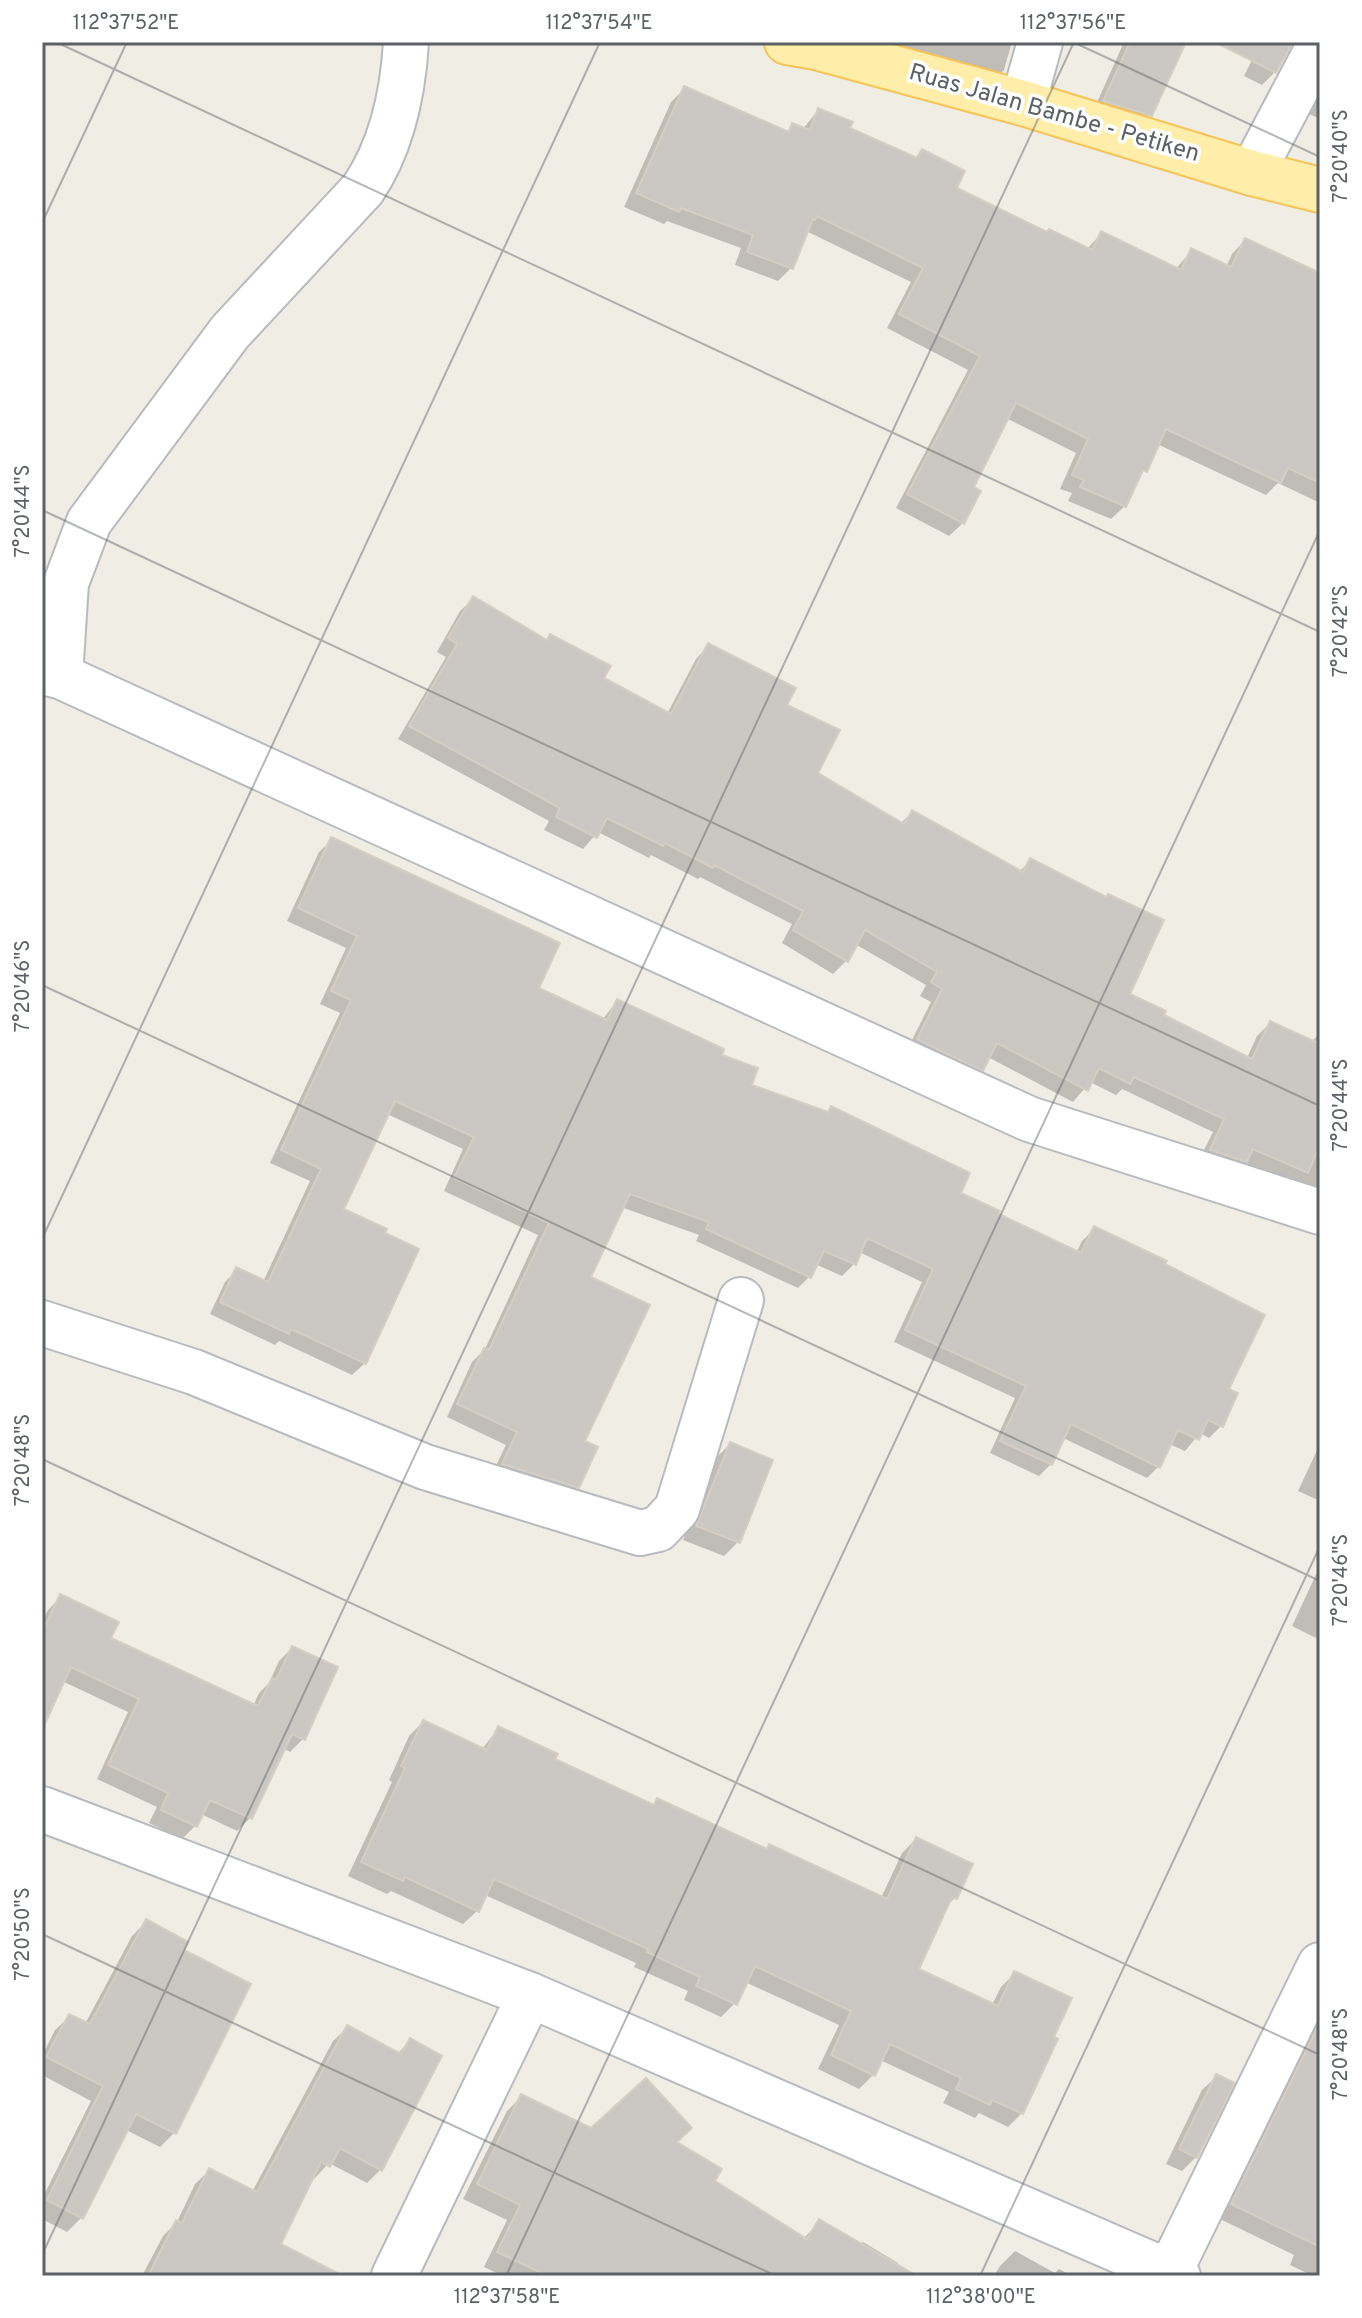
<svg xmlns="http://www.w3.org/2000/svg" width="1362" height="2318" font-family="Overpass,sans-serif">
<rect width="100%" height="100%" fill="#f0ede5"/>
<!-- shadow -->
<g fill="#0003">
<polygon points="838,42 1012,42 1004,70 992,82"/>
<polygon points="1124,42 1184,42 1150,115 1136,129 1091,116"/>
<polygon points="1261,42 1291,42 1275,72 1262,85 1244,76"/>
<polygon points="685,88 785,133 793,126 803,129 818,110 847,129 914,159 922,151 954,189 1046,234 1086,250 1101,234 1175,270 1191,251 1226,267 1232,254 1245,240 1320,275 1320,503 1278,483 1266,495 1157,444 1125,506 1111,519 1068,501 1072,493 1060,489 1076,453 1006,418 971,488 963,523 949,536 896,508 968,370 887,328 911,282 806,231 791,268 778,281 735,265 741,248 667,221 664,224 624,207 671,102"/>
<polygon points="1320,89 1320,119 1307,113"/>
<polygon points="473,599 546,641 551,636 601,679 667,714 696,659 708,646 784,706 816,774 900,824 912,812 1019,872 1031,860 1127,995 1161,1016 1247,1058 1257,1036 1270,1023 1311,1042 1317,1036 1320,1037 1320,1195 1244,1163 1233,1174 1198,1162 1213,1132 1122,1089 1116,1095 1090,1082 1073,1102 988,1057 982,1069 969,1082 906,1052 931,1002 920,996 926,985 855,944 846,961 833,974 782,943 792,924 700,877 698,879 651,855 649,858 598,832 583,849 544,830 549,821 398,739 446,657 437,652 460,611"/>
<polygon points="332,840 536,989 602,1020 617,1001 719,1056 750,1086 826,1113 831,1109 958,1194 996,1215 1076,1253 1082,1241 1094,1229 1163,1265 1227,1390 1221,1426 1209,1438 1200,1433 1185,1451 1169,1444 1159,1466 1147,1478 1063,1438 1051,1464 1039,1476 990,1453 1015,1398 894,1342 922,1282 859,1252 854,1264 842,1276 815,1264 810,1276 798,1288 696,1241 699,1235 621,1207 588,1278 582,1442 577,1487 565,1499 491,1476 506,1445 447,1417 472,1362 485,1349 538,1235 444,1191 463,1149 387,1114 342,1210 365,1363 352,1375 279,1341 275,1345 210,1314 225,1282 237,1270 263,1282 310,1181 270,1163 340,1013 320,1004 346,948 287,921 319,852"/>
<polygon points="730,1444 738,1542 724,1556 683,1540 716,1458"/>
<polygon points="1320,1444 1320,1501 1298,1491"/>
<polygon points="1320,1566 1320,1640 1292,1626"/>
<polygon points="61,1597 109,1639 253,1706 259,1693 269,1683 279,1661 292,1648 303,1739 290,1752 283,1748 250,1818 237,1831 201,1814 195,1826 182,1839 149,1823 157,1807 97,1779 128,1712 62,1681 42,1725 42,1621 48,1610"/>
<polygon points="423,1722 482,1749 499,1728 553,1760 652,1807 658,1801 765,1851 881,1898 902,1853 916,1839 955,1898 945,1907 916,1970 992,2005 1001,1987 1015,1973 1022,2113 1008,2127 979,2113 975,2118 943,2103 949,2092 880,2060 873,2075 859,2089 818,2069 839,2025 745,1982 735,2003 721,2017 684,2000 688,1991 634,1967 636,1963 485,1895 477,1911 463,1924 391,1891 387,1894 348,1876 392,1782 389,1780 409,1736"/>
<polygon points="146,1922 181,1950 174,2133 160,2147 126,2130 81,2218 67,2232 42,2219 42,2199 91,2101 42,2075 42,2056 55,2030 70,2016 85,2024 132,1936"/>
<polygon points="1320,2010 1320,2276 1313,2276 1290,2265 1294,2255 1218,2218"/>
<polygon points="347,2028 397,2054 410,2041 381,2169 367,2183 329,2163 314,2179 311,2178 278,2245 338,2276 142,2276 163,2236 177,2222 195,2184 209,2171 252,2192 333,2041"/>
<polygon points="1217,2076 1196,2157 1182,2171 1166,2164 1202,2090"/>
<polygon points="522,2096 591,2130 675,2143 712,2182 803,2239 820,2221 860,2245 863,2242 898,2263 890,2276 503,2276 484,2267 507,2220 463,2199 507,2111"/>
<polygon points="1015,2251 1055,2273 1059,2269 1072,2276 994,2276 1000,2266"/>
</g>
<!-- building -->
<g fill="#cbc7c2" stroke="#d5cec3" stroke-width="2">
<polygon points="1130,42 1186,42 1152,116 1103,101"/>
<polygon points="1215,42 1293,42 1276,73"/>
<polygon points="684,86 789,132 792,123 810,130 818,108 853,122 850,128 917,158 922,149 965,171 957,188 1047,232 1049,229 1092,250 1101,231 1181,270 1191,248 1231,267 1245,238 1320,273 1320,483 1288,468 1281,483 1166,429 1147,472 1143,470 1126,507 1080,487 1084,480 1072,475 1088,439 1016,403 974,487 981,491 964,524 907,494 980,356 899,314 923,268 817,216 815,220 813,219 793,269 747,252 753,235 681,208 679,212 636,193"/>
<polygon points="473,596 547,640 550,634 611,666 604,678 671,714 708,643 796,688 787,705 840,730 818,773 904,824 912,810 1023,872 1030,858 1106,897 1108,894 1164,920 1130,994 1166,1011 1164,1015 1252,1059 1270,1021 1320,1044 1320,1145 1308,1173 1253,1149 1247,1162 1210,1150 1224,1119 1134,1077 1130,1084 1099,1068 1088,1091 997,1043 983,1071 947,1054 917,1039 942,989 931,982 937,972 865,930 848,962 793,930 803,911 714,865 713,868 665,843 663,846 607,818 597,838 556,817 560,808 409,726 457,644 448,638"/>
<polygon points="331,837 560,943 539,988 607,1020 617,999 724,1049 722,1055 758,1068 752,1085 828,1112 831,1106 970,1173 961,1193 1000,1211 999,1214 1081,1253 1094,1226 1167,1261 1165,1264 1265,1315 1229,1389 1238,1393 1223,1427 1208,1420 1199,1440 1178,1430 1160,1468 1071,1424 1052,1465 1000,1441 1026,1386 905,1330 933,1269 867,1238 856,1265 824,1251 811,1278 706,1229 709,1222 630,1194 591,1277 650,1305 585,1441 598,1447 579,1488 502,1464 517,1432 457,1404 484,1348 489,1350 549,1223 454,1178 474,1137 395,1101 344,1209 387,1229 385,1233 419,1249 366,1364 291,1329 289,1334 220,1302 236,1267 268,1282 321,1169 281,1150 351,1000 331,991 357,936 298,908"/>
<polygon points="730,1442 773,1460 740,1543 696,1526"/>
<polygon points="60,1594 119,1622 111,1638 258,1706 272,1678 276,1680 292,1646 338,1667 305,1740 292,1734 252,1819 210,1800 197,1827 161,1810 168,1793 108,1765 139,1699 71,1667 42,1730 42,1633"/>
<polygon points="423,1720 487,1750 498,1726 558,1754 555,1759 654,1805 657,1798 767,1849 769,1844 887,1899 916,1837 973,1864 957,1899 952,1897 919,1969 998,2006 1014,1971 1072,1998 1054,2037 1058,2039 1023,2114 992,2100 990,2105 956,2089 961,2078 890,2044 875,2076 831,2055 851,2011 755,1966 737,2005 696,1986 700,1977 647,1952 648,1949 494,1879 479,1912 405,1877 403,1881 361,1862 405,1768 401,1766"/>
<polygon points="146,1919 188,1942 184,1950 251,1984 176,2134 136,2114 83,2219 47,2200 103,2086 46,2057 69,2014 90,2024"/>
<polygon points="1320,2022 1320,2247 1231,2204"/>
<polygon points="347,2025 401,2054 410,2038 442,2056 382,2171 340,2148 330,2167 321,2162 281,2244 343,2276 148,2276 176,2220 182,2223 209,2168 257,2192"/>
<polygon points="1216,2074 1235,2083 1197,2158 1179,2149"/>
<polygon points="646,2078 692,2128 677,2142 722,2169 715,2181 807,2239 819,2219 917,2276 548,2276 497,2252 520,2205 477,2184 521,2094 591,2128"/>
</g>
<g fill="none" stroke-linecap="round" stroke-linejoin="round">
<defs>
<g id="minor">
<polyline points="1023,103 1040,42"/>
<polyline points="1252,173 1320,44"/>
<polyline points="42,672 60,676 1029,1119 1320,1212"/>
<path d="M60,676L66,583L89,522L230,332L363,189C392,146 403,93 406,42"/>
<polyline points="42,1323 194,1372 425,1467 640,1533 658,1529 677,1509 741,1300"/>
<polyline points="42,1809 530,1995 1178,2276"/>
<polyline points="1169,2273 1320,1965"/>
<polyline points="394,2276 530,1995"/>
</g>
<polyline id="major" points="787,42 816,47 1023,103 1252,173 1320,190"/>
</defs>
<!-- minor casing -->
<use href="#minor" stroke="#b7bbbf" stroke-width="48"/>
<!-- major casing -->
<use href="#major" stroke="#f8c355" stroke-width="48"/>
<!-- minor -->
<use href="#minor" stroke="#fff" stroke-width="44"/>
<!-- major -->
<use href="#major" stroke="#fea" stroke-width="44"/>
</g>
<!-- ticks -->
<path fill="none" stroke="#5c6166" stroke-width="2" stroke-opacity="0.45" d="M56,42L1320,632M1073,42L1320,157M42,223L127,42M42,510L1320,1106M42,985L1320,1581M42,1239L600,42M42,1459L1320,2055M42,1934L776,2276M42,2255L1074,42M506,2276L1320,530M980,2276L1320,1546"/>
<g text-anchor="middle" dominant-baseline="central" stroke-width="7" stroke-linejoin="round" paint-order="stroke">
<!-- street labels -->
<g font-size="24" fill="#5c6166" stroke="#fff">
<text transform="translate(1054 114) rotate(16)">Ruas Jalan Bambe - Petiken</text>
</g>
</g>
<!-- border -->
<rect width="1362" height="2318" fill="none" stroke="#ffffff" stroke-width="88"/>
<rect x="44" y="44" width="1274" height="2230" fill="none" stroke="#5c6166" stroke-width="3"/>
<g font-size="20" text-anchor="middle" fill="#5c6166">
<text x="126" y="29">112°37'52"E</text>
<text x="599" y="29">112°37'54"E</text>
<text x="1073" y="29">112°37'56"E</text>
<text transform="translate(1340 156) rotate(-90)" y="7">7°20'40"S</text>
<text transform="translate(22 511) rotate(-90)" y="7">7°20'44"S</text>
<text transform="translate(1340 631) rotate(-90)" y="7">7°20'42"S</text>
<text transform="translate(22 986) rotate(-90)" y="7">7°20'46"S</text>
<text transform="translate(1340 1105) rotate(-90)" y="7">7°20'44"S</text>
<text transform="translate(22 1460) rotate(-90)" y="7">7°20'48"S</text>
<text transform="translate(1340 1580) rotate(-90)" y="7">7°20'46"S</text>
<text transform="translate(22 1934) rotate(-90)" y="7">7°20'50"S</text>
<text transform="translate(1340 2054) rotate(-90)" y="7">7°20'48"S</text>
<text x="507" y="2303">112°37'58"E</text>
<text x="981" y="2303">112°38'00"E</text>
</g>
</svg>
